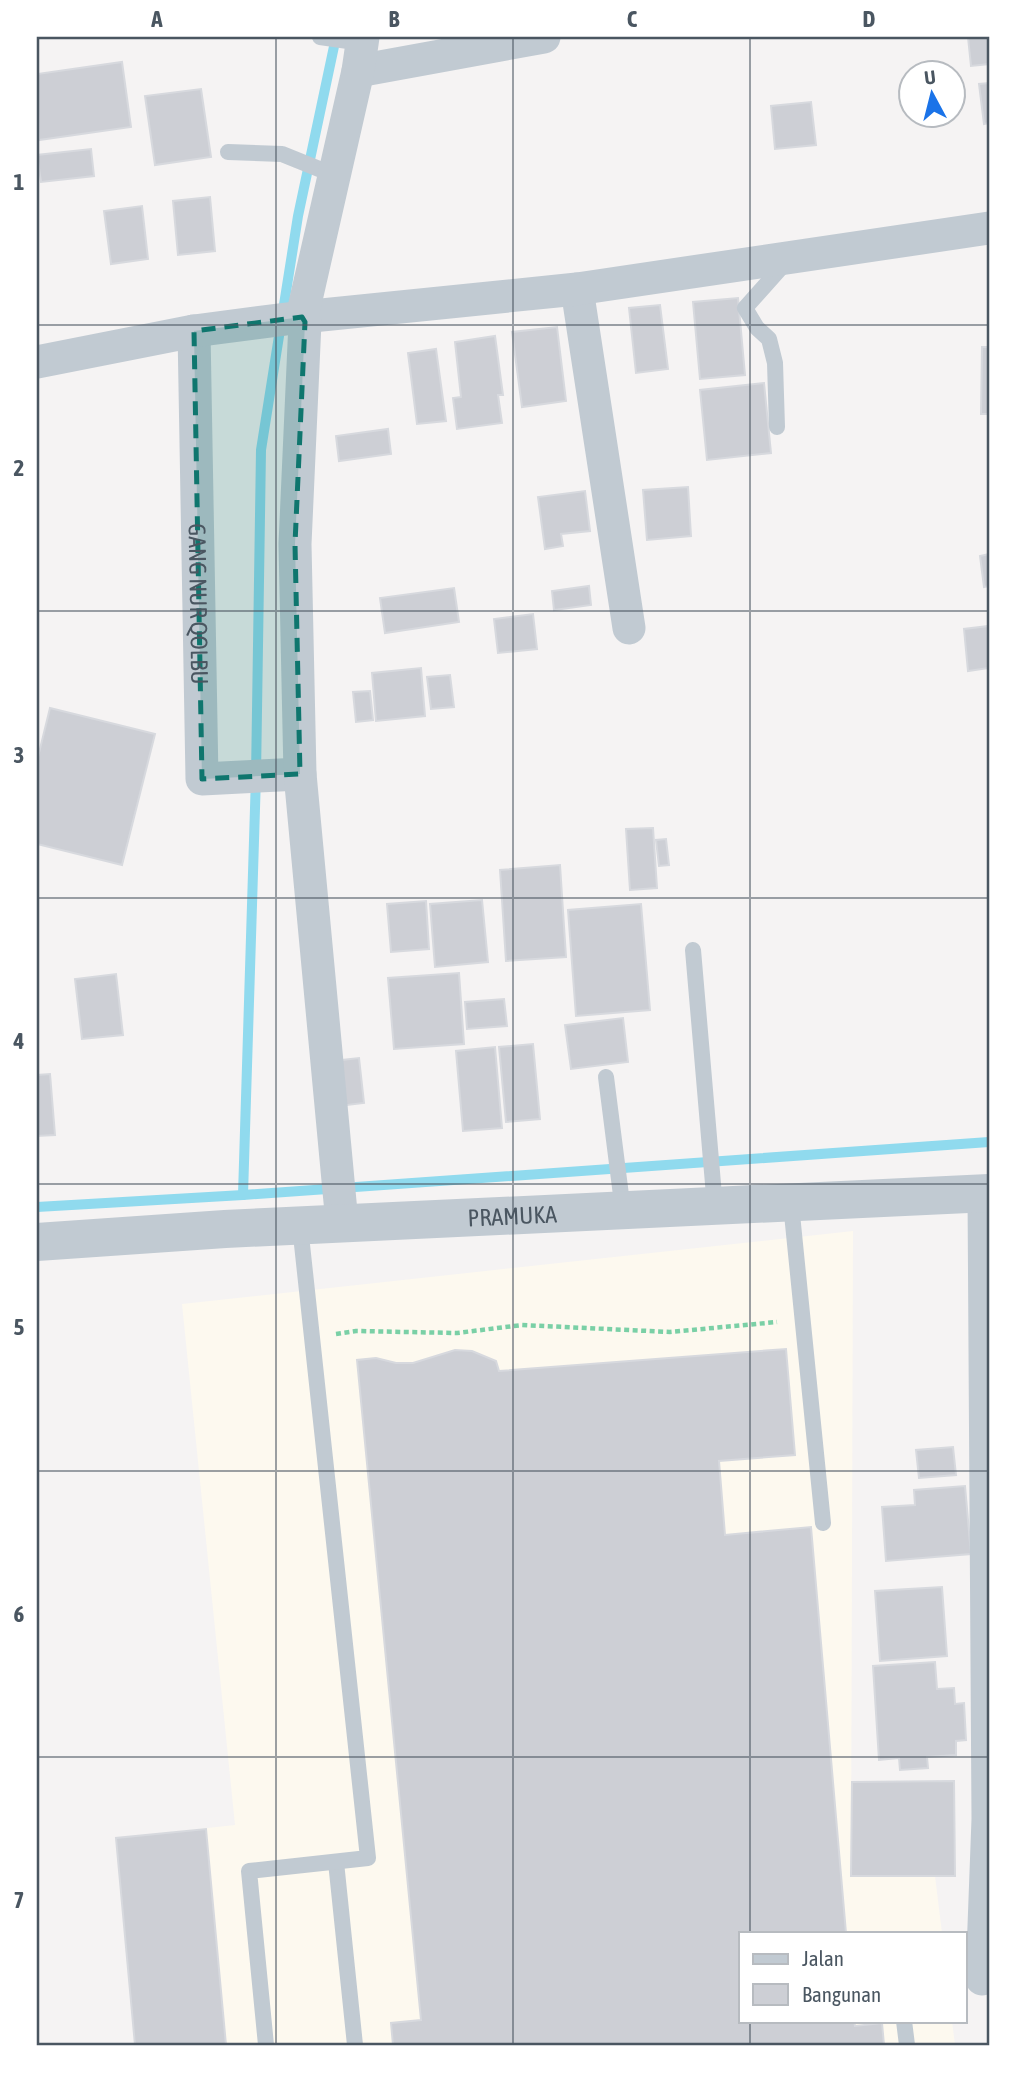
<svg xmlns="http://www.w3.org/2000/svg" width="1026" height="2082" font-family="'Asap Condensed',sans-serif">
<rect width="100%" height="100%" fill="#f5f3f3"/>
<!-- commercial -->
<polygon fill="#fdf9ef" points="853,1231 851,1876 935,1876 942,1933 741,1933 741,2021 952,2021 955,2045 136,2045 116,1838 235,1825 182,1304"/>
<g fill="none" stroke-linecap="round" stroke-linejoin="round">
<!-- stream -->
<g stroke="#90daee" stroke-width="10">
<polyline points="243,1195 256,776 261,450 298,216 336,37"/>
<polyline points="37,1207 243,1195 989,1142"/>
</g>
</g>
<!-- building -->
<g fill="#cdcfd5" stroke="#d7d9de" stroke-width="2">
<polygon points="968,37 989,37 989,64 971,66"/>
<polygon points="122,62 131,127 39,140 37,74"/>
<polygon points="989,83 989,123 984,124 979,84"/>
<polygon points="201,89 211,157 155,165 145,96"/>
<polygon points="811,102 816,145 775,149 771,106"/>
<polygon points="91,149 94,176 41,182 37,155"/>
<polygon points="210,197 215,251 178,255 173,201"/>
<polygon points="142,206 148,259 111,264 104,211"/>
<polygon points="738,298 745,375 700,379 693,302"/>
<polygon points="660,305 668,369 636,373 629,308"/>
<polygon points="557,327 566,401 522,407 512,332"/>
<polygon points="495,336 503,395 498,395 502,423 457,429 453,398 461,397 455,342"/>
<polygon points="982,347 989,347 989,414 981,414"/>
<polygon points="436,349 446,421 417,424 408,353"/>
<polygon points="764,383 771,453 707,460 700,390"/>
<polygon points="388,429 391,454 339,461 336,436"/>
<polygon points="688,487 691,536 647,540 643,490"/>
<polygon points="585,491 590,531 561,534 563,546 545,549 538,497"/>
<polygon points="989,554 989,586 984,587 980,556"/>
<polygon points="589,586 591,605 554,610 552,591"/>
<polygon points="454,588 459,622 385,633 380,598"/>
<polygon points="533,614 537,649 498,653 494,619"/>
<polygon points="989,626 989,668 968,671 964,629"/>
<polygon points="421,668 425,716 376,721 372,673"/>
<polygon points="450,675 454,707 431,709 427,677"/>
<polygon points="370,691 373,720 356,722 353,692"/>
<polygon points="50,708 155,734 122,865 37,844 37,761"/>
<polygon points="653,828 657,888 630,890 626,829"/>
<polygon points="666,839 669,865 659,866 656,840"/>
<polygon points="560,865 566,957 506,961 500,870"/>
<polygon points="482,900 488,962 435,967 430,904"/>
<polygon points="426,901 429,949 391,952 387,904"/>
<polygon points="641,904 650,1010 576,1016 568,910"/>
<polygon points="459,973 464,1044 394,1049 388,978"/>
<polygon points="116,974 123,1035 82,1039 75,979"/>
<polygon points="504,999 507,1026 467,1029 465,1002"/>
<polygon points="623,1018 628,1062 571,1069 565,1025"/>
<polygon points="533,1044 540,1119 506,1122 499,1047"/>
<polygon points="495,1047 502,1128 463,1131 456,1051"/>
<polygon points="359,1058 364,1103 339,1106 333,1061"/>
<polygon points="50,1074 55,1135 37,1136 37,1075"/>
<polygon points="786,1349 795,1455 719,1461 725,1535 811,1527 846,1933 741,1933 741,2021 854,2021 855,2026 882,2023 884,2045 393,2045 391,2023 421,2020 357,1360 376,1358 396,1363 413,1363 455,1350 472,1351 496,1361 499,1371"/>
<polygon points="953,1447 956,1475 919,1478 916,1450"/>
<polygon points="965,1486 971,1554 886,1561 882,1507 915,1505 914,1490"/>
<polygon points="942,1587 947,1656 880,1661 875,1591"/>
<polygon points="935,1662 937,1689 954,1688 955,1704 964,1703 966,1740 956,1741 956,1755 927,1757 928,1768 900,1770 899,1758 879,1760 873,1666"/>
<polygon points="954,1781 955,1876 851,1876 852,1782"/>
<polygon points="206,1829 226,2045 135,2045 116,1838"/>
</g>
<g fill="none" stroke-linecap="round" stroke-linejoin="round">
<!-- path -->
<polyline stroke="#7ad0a6" stroke-width="4.5" stroke-dasharray="5 3.5" stroke-linecap="butt" points="336,1334 356,1331 457,1333 522,1325 670,1332 777,1322"/>
<!-- service -->
<g stroke="#c1cad2" stroke-width="16">
<polyline points="320,37 362,43"/>
<polyline points="228,152 282,154 334,175"/>
<polyline points="777,427 775,363 769,339 757,328 745,308 787,261"/>
<polyline points="693,950 715,1207"/>
<polyline points="606,1077 623,1211"/>
<polyline points="791,1204 823,1523"/>
<polyline points="336,1862 355,2045"/>
<polyline points="904,2021 907,2045"/>
<polyline points="266,2045 249,1871 368,1858 300,1226"/>
</g>
<!-- minor -->
<g stroke="#c1cad2" stroke-width="33">
<polyline points="358,71 544,37"/>
<polyline points="577,289 629,628"/>
<path id="s1" d="M194,331L202,779L300,774"/>
<polyline points="37,362 194,331 302,317 577,289 989,228"/>
<polyline points="342,1223 300,774 295,544 305,322 302,317 358,71 363,37"/>
<polyline points="982,1979 988,1819 984,1193"/>
</g>
<!-- tertiary -->
<path stroke="#c1cad2" stroke-width="38" id="s2" d="M37,1242L225,1229L989,1193"/>
</g>
<!-- marked area -->
<path fill="#0f766e" fill-opacity="0.2" stroke="#0f766e" stroke-width="5" stroke-dasharray="14 9" stroke-linejoin="round" d="M302,317L305,322L295,544L300,774L202,779L194,331Z"/>
<!-- grid -->
<path fill="none" stroke="#4a5661" stroke-width="2" stroke-opacity="0.55" d="M276,37V2045M513,37V2045M750,37V1933M37,325H989M37,611H989M37,898H989M37,1184H989M37,1471H989M37,1757H989M750,2021V2045"/>
<g text-anchor="middle" dominant-baseline="central" stroke-width="7" stroke-linejoin="round" paint-order="stroke">
<!-- street labels -->
<g font-size="24" fill="#4a5661" stroke="#fff">
<text stroke="none"><textPath href="#s1" startOffset="273">GANG NUR QOLBU</textPath></text>
<text stroke="none"><textPath href="#s2" startOffset="476">PRAMUKA</textPath></text>
</g>
</g>
<!-- border -->
<rect width="1026" height="2082" fill="none" stroke="#ffffff" stroke-width="77"/>
<!-- legend -->
<rect x="739" y="1932" width="228" height="91" fill="#ffffff" stroke="#b7bbc0" stroke-width="2"/>
<rect x="753" y="1954" width="35" height="10" fill="#c1cad2" stroke="#b7bbc0" stroke-width="2"/>
<text x="802" y="1966" font-size="21" fill="#4a5661">Jalan</text>
<rect x="753" y="1984" width="35" height="21" fill="#cdcfd5" stroke="#b7bbc0" stroke-width="2"/>
<text x="802" y="2002" font-size="21" fill="#4a5661">Bangunan</text>
<!-- north arrow -->
<g transform="translate(932 94) rotate(353)"><circle r="33" fill="#ffffff" stroke="#b7bbc0" stroke-width="2"/>
<path d="M0-5L12 26L0 18L-12 26Z" fill="#1a73e8"/>
<text y="-10" font-size="19" font-weight="bold" text-anchor="middle" fill="#4a5661">U</text>
</g>
<rect x="38" y="38" width="950" height="2006" fill="none" stroke="#4a5661" stroke-width="2.5"/>
<g font-size="23" text-anchor="middle" font-weight="bold" fill="#4a5661">
<text x="157" y="27">A</text>
<text x="394" y="27">B</text>
<text x="632" y="27">C</text>
<text x="869" y="27">D</text>
<text x="19" y="190">1</text>
<text x="19" y="476">2</text>
<text x="19" y="763">3</text>
<text x="19" y="1049">4</text>
<text x="19" y="1335">5</text>
<text x="19" y="1622">6</text>
<text x="19" y="1908">7</text>
</g>
</svg>
